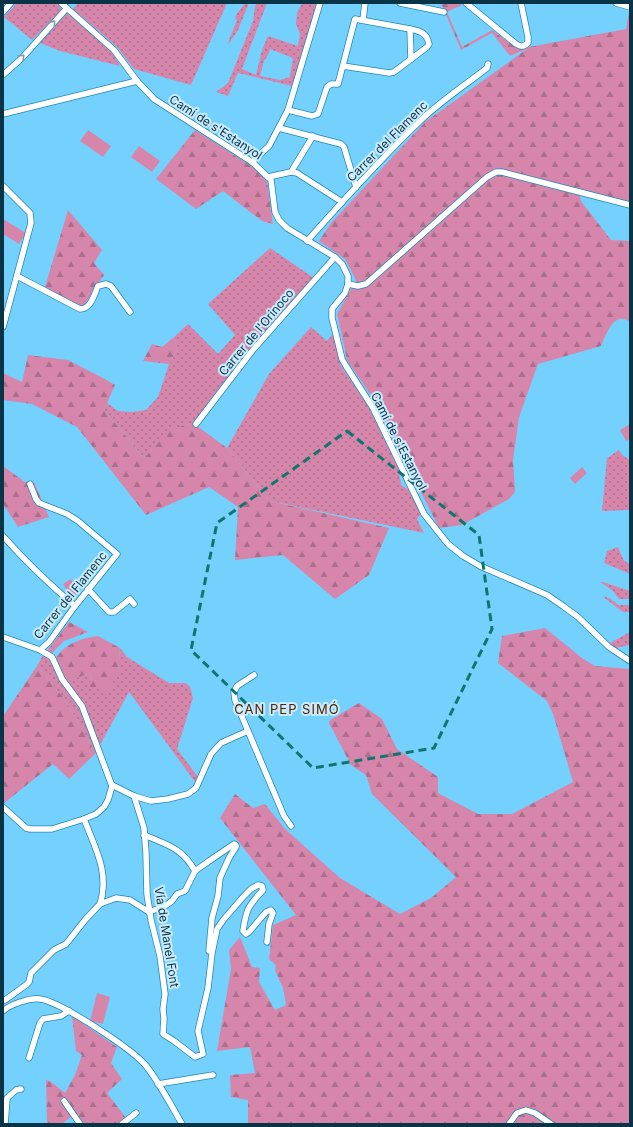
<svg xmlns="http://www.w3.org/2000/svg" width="633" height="1127" font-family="Inter,sans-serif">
<defs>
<pattern id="grass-dots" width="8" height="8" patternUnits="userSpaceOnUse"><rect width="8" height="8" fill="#d686ab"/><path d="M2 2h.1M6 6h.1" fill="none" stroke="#ac6e8d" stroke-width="1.8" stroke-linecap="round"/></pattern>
<pattern id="forest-firs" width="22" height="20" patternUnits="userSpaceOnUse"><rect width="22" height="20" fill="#d686ab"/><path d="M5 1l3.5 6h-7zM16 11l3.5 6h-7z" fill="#ac6e8d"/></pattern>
</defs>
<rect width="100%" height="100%" fill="#74d1fe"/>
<!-- grass -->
<g fill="url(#grass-dots)" fill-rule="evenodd">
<polygon points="17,3 56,3 60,6 61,11 32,40 4,17"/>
<polygon points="78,3 227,3 191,85 134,69 117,47 73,9"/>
<path d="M245,3H249L238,30L228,45L229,40L237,20L235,18C236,13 242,8 245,3Z"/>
<path d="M257,3H267L242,69L256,75L262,50L268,36L298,46L300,34L296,24L297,13L302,3H316L308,37L292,86L238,73L228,96L216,92L228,83L253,21L255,6ZM270,49L293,58L290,77L280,80L260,76L264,61L268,55Z"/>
<polygon points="67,13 111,50 120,66 60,51 40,43"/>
<polygon points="270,248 314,278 247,351 193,423 171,430 144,458 104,410 107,403 118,411 132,412 146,410 158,397 169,364 178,348 173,338 188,324 218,354 235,335 208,304"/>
<polygon points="311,327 327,341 333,334 341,366 368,406 398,467 401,485 408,489 421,514 417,519 424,533 270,501 227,448 269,374"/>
<polygon points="619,450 622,455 630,460 630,510 602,511 607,458"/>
<polygon points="618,547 624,561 630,564 630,574 604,563 607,551"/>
<polygon points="600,582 603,582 630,591 630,599 619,599 612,590"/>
<polygon points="602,596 609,598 619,605 630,605 630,612 623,612"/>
<polygon points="630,632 630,644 629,645 616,648 610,643"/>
<polygon points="120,648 127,657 169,683 186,683 190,687 193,698 177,749 198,777 196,783 129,692 100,745 83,703 66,681 89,674 92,679 88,687 118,674"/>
<polygon points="43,655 51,661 58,678 74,700 82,714 96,753 64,698 37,666"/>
</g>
<!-- forest -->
<g fill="url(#forest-firs)">
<path d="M441,3H459L462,5L447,12L462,47L492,30L518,49L626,29L629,12H630V202L578,189L581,201L611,240L630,241V322C614,310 606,335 601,346L538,364L519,417L513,460L515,492L509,499L462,525L439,528L376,403L347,360L337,314L356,280L345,259L319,241L331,223L425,122L527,49L510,56L492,33L461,50Z"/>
<polygon points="195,130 253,167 267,182 273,224 262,221 223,191 196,209 156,179"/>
<polygon points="68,210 102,250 94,263 104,275 83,307 80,307 45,287"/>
<polygon points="173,338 178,348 169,364 143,361 152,344 162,347"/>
<polygon points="28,355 68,360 103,378 115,385 104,410 144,458 171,429 193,423 227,448 270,501 389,528 369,575 335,599 283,555 235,560 238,507 209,487 146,515 77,427 32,404 3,400 3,373 22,382"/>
<polygon points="3,466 25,482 34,482 49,517 18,527 3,504"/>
<polygon points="69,622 88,632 64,641 52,653 47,651"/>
<polygon points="545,628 582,658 595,666 630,669 630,1124 248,1124 248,1100 231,1097 230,1075 255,1073 250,1047 217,1051 231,969 229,950 240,937 252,967 260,968 259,982 275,1010 286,1005 283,988 275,970 276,965 269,959 273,925 296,915 220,818 235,794 253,808 265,804 285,829 340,878 400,914 431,898 456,877 372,794 366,775 351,765 329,723 330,720 359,703 382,719 397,749 438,777 438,793 478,814 512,814 573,782 553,714 547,701 498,663 502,636"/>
<path d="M98,636L120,648L118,674L108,691L87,687L92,679L89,674L66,681L56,658C66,643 81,638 98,636Z"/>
<polygon points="37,666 64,698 96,753 69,779 53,764 3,804 3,716"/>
<polygon points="72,1016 117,1047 111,1063 122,1079 107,1093 126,1118 118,1124 85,1124 76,1113 62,1124 47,1124 46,1080 50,1081 65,1093 75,1075 82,1055 76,1051"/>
</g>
<!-- pitch -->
<g fill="#d686ab">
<polygon points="88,130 111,146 103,157 80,141"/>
<polygon points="139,146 160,161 152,172 131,157"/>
<polygon points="3,219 26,233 19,244 3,234"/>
<polygon points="630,424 630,439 626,441 620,430"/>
<polygon points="582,467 587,473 575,484 570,478"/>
<polygon points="71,579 79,592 71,597 63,584"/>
<polygon points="97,993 110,997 103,1024 90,1021"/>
</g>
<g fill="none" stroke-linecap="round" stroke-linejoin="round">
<defs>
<g id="minor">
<polyline points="61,3 114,50 137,81 154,99 252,162 271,180 275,212 279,220 287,228 335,257 342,264 348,276 348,284 345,293 332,309 332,318 342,359 346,366 373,408 424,514 448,544 463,556 480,566 547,595 563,606 578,617 609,647 630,661"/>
<polyline points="400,3 444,12"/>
<path d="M466,3L516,44C521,47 523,47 528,43V37L521,3"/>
<polyline points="616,3 630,7"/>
<polyline points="3,12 11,3"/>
<polyline points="363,20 365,3"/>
<path d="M343,66L389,73L394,72L427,47L429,44C427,33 420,31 410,29"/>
<polyline points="3,75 22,58 67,8"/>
<polyline points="288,110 312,116 318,114 327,87 331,84 338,84 355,19 410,29 411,59"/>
<polyline points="3,114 137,81"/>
<polyline points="279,128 341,144 344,147 356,187"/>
<polyline points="252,162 269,146 288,110 320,3"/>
<polyline points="291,172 313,136"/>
<polyline points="268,177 291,172 297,173 342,202"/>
<polyline points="3,186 30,213 31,223 3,327"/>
<path d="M307,241C343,201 379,160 418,123C439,102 464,86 487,68L488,64"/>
<path d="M17,276L80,309C91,309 94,295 98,286L106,284L111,286L130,312"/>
<polyline points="348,284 358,286 366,284 487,177 496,172 502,172 630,205"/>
<polyline points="196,424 252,351 335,257"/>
<polyline points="30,484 36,499 39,503 67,514 78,521 117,554 75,606 49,642 40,650"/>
<path d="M3,536C25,561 49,584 75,606"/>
<polyline points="88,589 109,612 114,612 130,599 134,604"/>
<polyline points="3,637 40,650 52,657 62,679 82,706 112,786 108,800 104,807 96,814 84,819 52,829 30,829 26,828 4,808"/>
<polyline points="248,731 235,700 234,692 237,686 254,675"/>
<polyline points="112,785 134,796 151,801 168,799 188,794 196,788 211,754 221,743 248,731 284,816 291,826"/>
<path d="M134,796L144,828L146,853L147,894L151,920L160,956L165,994L163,1009L164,1019L163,1034L174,1041L195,1057L203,1054L198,1031L208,988L212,953L217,929L224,919L244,896L251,889L258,885L262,886L263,890C248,906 246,910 243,931L246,934L249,932L266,912L271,910L273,913L269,924L267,942"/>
<path d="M84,819C95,848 110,873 100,904"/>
<path d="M144,835C168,845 182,848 195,871"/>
<polyline points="5,1000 26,985 29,982 31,973 54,950 66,944 85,920 100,904 116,898 130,900 149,912 165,906 172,901 177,894 185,891 195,871 209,861 234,844 236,845 236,847 229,858 220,878 218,896 212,918 209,951"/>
<path d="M3,1011C9,1005 31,997 40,999C61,1002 134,1050 147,1067C160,1084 171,1105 182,1124"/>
<polyline points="29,1058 40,1023 43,1019 61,1016 69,1011"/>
<polyline points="158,1084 213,1075"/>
<polyline points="64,1101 80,1124"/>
<polyline points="5,1124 7,1098 16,1090 21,1089"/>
<polyline points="122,1124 136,1113"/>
<polyline points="509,1124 517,1113 526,1110 535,1113 551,1124"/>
</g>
</defs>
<!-- minor casing -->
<use href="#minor" stroke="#2087b1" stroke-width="7"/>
<!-- minor -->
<use href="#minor" stroke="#fff" stroke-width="5.5"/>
</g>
<!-- one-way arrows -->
<defs><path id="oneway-chevron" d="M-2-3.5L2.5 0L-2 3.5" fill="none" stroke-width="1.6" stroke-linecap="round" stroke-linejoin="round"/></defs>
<g stroke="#849aa2">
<use href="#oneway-chevron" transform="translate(53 23) rotate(-49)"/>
<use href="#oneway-chevron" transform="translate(22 57) rotate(-45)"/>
</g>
<!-- marked area -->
<path fill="none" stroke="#0f766e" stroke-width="3" stroke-dasharray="8 5" stroke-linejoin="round" d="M347,431L479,535L492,629L434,748L313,768L191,650L217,523Z"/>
<g text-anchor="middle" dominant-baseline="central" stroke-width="4" stroke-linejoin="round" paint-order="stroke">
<!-- street labels -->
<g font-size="12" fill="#093445" stroke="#c9ebfd">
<text transform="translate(216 127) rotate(33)">Camí de s'Estanyol</text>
<text transform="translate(387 141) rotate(-45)">Carrer del Flamenc</text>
<text transform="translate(256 332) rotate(-50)">Carrer de l'Orinoco</text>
<text transform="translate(399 441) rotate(63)">Camí de s'Estanyol</text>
<text transform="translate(70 595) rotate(-51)">Carrer del Flamenc</text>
<text transform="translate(167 937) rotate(81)">Vía de Manel Font</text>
</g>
<!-- neighbourhood labels -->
<g font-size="13" letter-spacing="1" fill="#502302" stroke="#c9ebfd">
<text x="287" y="709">CAN PEP SIMÓ</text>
</g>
</g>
<!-- border -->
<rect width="633" height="1127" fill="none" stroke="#093445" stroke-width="8"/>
</svg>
